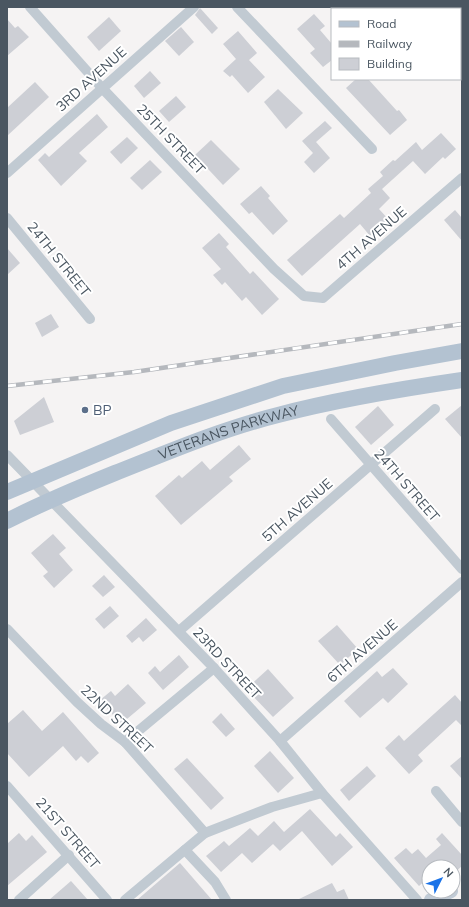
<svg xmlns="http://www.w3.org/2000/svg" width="469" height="907" font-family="Mulish,sans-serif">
<rect width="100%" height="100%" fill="#f5f3f3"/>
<!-- building -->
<g fill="#cdcfd5">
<polygon points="200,8 218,28 212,34 195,15"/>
<polygon points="314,14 325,26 320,30 332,44 332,60 323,67 310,53 315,49 297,29"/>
<polygon points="109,17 121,31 99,51 87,37"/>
<polygon points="7,19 15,28 18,26 29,37 7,56"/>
<polygon points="181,27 194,42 179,56 165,41"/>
<polygon points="238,31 257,53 249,60 265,77 248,93 232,75 230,77 223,71 236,59 223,44"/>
<polygon points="150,71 161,83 144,98 134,86"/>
<polygon points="356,79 368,79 397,111 399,110 407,120 390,135 346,88"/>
<polygon points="35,82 49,97 7,136 7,108"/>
<polygon points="278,89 303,113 286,129 264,102"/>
<polygon points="176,96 186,107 169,122 159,111"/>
<polygon points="97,114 108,127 79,153 87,161 61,186 38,160 45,153 49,157"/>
<polygon points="325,121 332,128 316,142 330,158 314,173 304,162 313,153 302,141"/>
<polygon points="441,133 456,149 445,159 443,157 425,174 413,161 382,189 390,198 379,209 389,220 371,237 360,224 302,276 287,260 340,214 344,218 371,193 368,189 383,176 380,172 393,160 395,161 416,142 422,150"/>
<polygon points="127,137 138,148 121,164 110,152"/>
<polygon points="211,140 240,169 223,185 195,155"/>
<polygon points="150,160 162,172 142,190 130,178"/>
<polygon points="261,186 270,196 268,198 288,221 273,235 252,212 249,214 240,204"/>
<polygon points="455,210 462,218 462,241 444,220"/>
<polygon points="219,233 229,244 226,247 250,274 253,271 279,299 262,315 246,297 242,301 225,282 222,285 213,275 221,269 202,248"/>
<polygon points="7,248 20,263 7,275"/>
<polygon points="51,314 59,327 42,337 35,323"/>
<polygon points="44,397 54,422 20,435 14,421"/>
<polygon points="462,405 462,438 445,419"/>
<polygon points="378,406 394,425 371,445 355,427"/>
<polygon points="239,445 251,459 229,477 233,481 181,525 155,496 179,475 182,478 202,461 210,470"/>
<polygon points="53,534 66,548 59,554 73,570 54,588 43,576 48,572 31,553"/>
<polygon points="104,575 115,587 103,597 92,586"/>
<polygon points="110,606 119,616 104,629 95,619"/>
<polygon points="146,618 157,630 143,642 139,637 132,643 126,636"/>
<polygon points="337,625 358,649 340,665 318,641"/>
<polygon points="179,655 189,667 163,690 148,673 155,666 160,672"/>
<polygon points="393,668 408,684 388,703 383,698 360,718 344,701 377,671 382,677"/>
<polygon points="268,669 294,698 273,717 246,689"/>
<polygon points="128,684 146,703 121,724 100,700 111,691 115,696"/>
<polygon points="455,695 462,703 462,726 456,720 418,755 423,761 409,774 385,748 399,735 404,741"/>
<polygon points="23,710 42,731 63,712 99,753 88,763 81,756 76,761 63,746 29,777 7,753 7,724"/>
<polygon points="221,713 235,729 226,737 212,722"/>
<polygon points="270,751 294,778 278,793 254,766"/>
<polygon points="462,756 462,779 450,766"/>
<polygon points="187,758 224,798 211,810 174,769"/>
<polygon points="367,766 376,776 349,801 340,790"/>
<polygon points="310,809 336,837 340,833 353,847 332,866 302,831 280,851 273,844 252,863 242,853 221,872 206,856 224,841 229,846 250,828 258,836 274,821 284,832"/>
<polygon points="19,833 26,841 32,835 47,852 7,886 7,844"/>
<polygon points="442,833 462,855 462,866 453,874 453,867 429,867 429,877 419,886 394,858 406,848 412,854 418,849 426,858 441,845 436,839"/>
<polygon points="180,863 212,900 137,900"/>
<polygon points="71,881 88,900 49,900"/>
<polygon points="332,883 337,892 344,889 349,900 297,900"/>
</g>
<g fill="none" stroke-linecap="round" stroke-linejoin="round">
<!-- street -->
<g stroke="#c1cad2" stroke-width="10">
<polyline points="30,7 102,88 274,269 304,296 323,298 462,178"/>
<polyline points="237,7 372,149"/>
<polyline points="442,7 444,9"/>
<polyline points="460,28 462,30"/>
<polyline points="7,173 194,7"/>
<polyline points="7,218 90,319"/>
<polyline points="331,419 462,569"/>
<polyline points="7,455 214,668 280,741 322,793 417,900"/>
<polyline points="7,629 77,702 101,724 125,742 205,833"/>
<polyline points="179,631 435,409"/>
<polyline points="280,741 462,582"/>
<polyline points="125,742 214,668"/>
<polyline points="7,786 107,900"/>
<polyline points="436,791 462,822"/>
<polyline points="185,850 215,882 226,900"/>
<polyline points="19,900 69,855"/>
<polyline points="125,900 205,833 272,807 322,793"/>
</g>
<!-- secondary -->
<polyline stroke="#c1cbd6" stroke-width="14" points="431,900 451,891"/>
<!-- primary -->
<g stroke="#b3c2d1" stroke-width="16">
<polyline points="7,492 171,423 283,386 395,363 462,351"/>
<path id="s1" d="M7,521C42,503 78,488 115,473C168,452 222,429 278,415C338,399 400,389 462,380"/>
</g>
<defs>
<polyline id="rail" points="7,386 134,372 462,324"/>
</defs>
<!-- rail casing -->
<use href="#rail" stroke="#b5b8bd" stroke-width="4.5"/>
<!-- rail -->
<use href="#rail" stroke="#fff" stroke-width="3" stroke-dasharray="9" stroke-linecap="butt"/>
</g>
<!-- markers -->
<circle fill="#5c6f8a" stroke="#fff" stroke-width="1.5" cx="85" cy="410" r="4"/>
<g text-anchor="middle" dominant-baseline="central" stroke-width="4" stroke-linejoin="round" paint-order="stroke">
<!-- street labels -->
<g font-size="14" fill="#4a5661" stroke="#fff">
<text transform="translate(91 79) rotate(-42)">3RD AVENUE</text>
<text transform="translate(171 139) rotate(46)">25TH STREET</text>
<text transform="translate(371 238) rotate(-41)">4TH AVENUE</text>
<text transform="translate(59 259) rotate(51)">24TH STREET</text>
<text stroke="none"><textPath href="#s1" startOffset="239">VETERANS PARKWAY</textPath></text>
<text transform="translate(407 485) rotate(49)">24TH STREET</text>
<text transform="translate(297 510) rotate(-41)">5TH AVENUE</text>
<text transform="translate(362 651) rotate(-41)">6TH AVENUE</text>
<text transform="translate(227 663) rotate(47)">23RD STREET</text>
<text transform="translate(117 719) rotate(43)">22ND STREET</text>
<text transform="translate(68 833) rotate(49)">21ST STREET</text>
</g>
<!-- service labels -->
<g font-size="14" fill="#4e5e75" stroke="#fff" text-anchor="start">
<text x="93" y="410">BP</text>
</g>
</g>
<!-- border -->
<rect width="469" height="907" fill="none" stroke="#4a5661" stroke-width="16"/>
<!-- legend -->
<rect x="331" y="8" width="130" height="72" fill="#ffffff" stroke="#b7bbc0"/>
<rect x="339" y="21" width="20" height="6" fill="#b3c2d1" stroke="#b7bbc0"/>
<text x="367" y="28" font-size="12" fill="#4a5661">Road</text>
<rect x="339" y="41" width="20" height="6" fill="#b5b8bd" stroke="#b7bbc0"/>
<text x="367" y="48" font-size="12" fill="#4a5661">Railway</text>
<rect x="339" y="58" width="20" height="12" fill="#cdcfd5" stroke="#b7bbc0"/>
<text x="367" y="68" font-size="12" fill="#4a5661">Building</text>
<!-- north arrow -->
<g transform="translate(441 879) rotate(48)"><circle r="19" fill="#ffffff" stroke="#b7bbc0"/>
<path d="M0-3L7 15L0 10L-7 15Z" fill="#1a73e8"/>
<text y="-6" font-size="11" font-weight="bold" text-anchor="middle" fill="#4a5661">N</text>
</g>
</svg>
